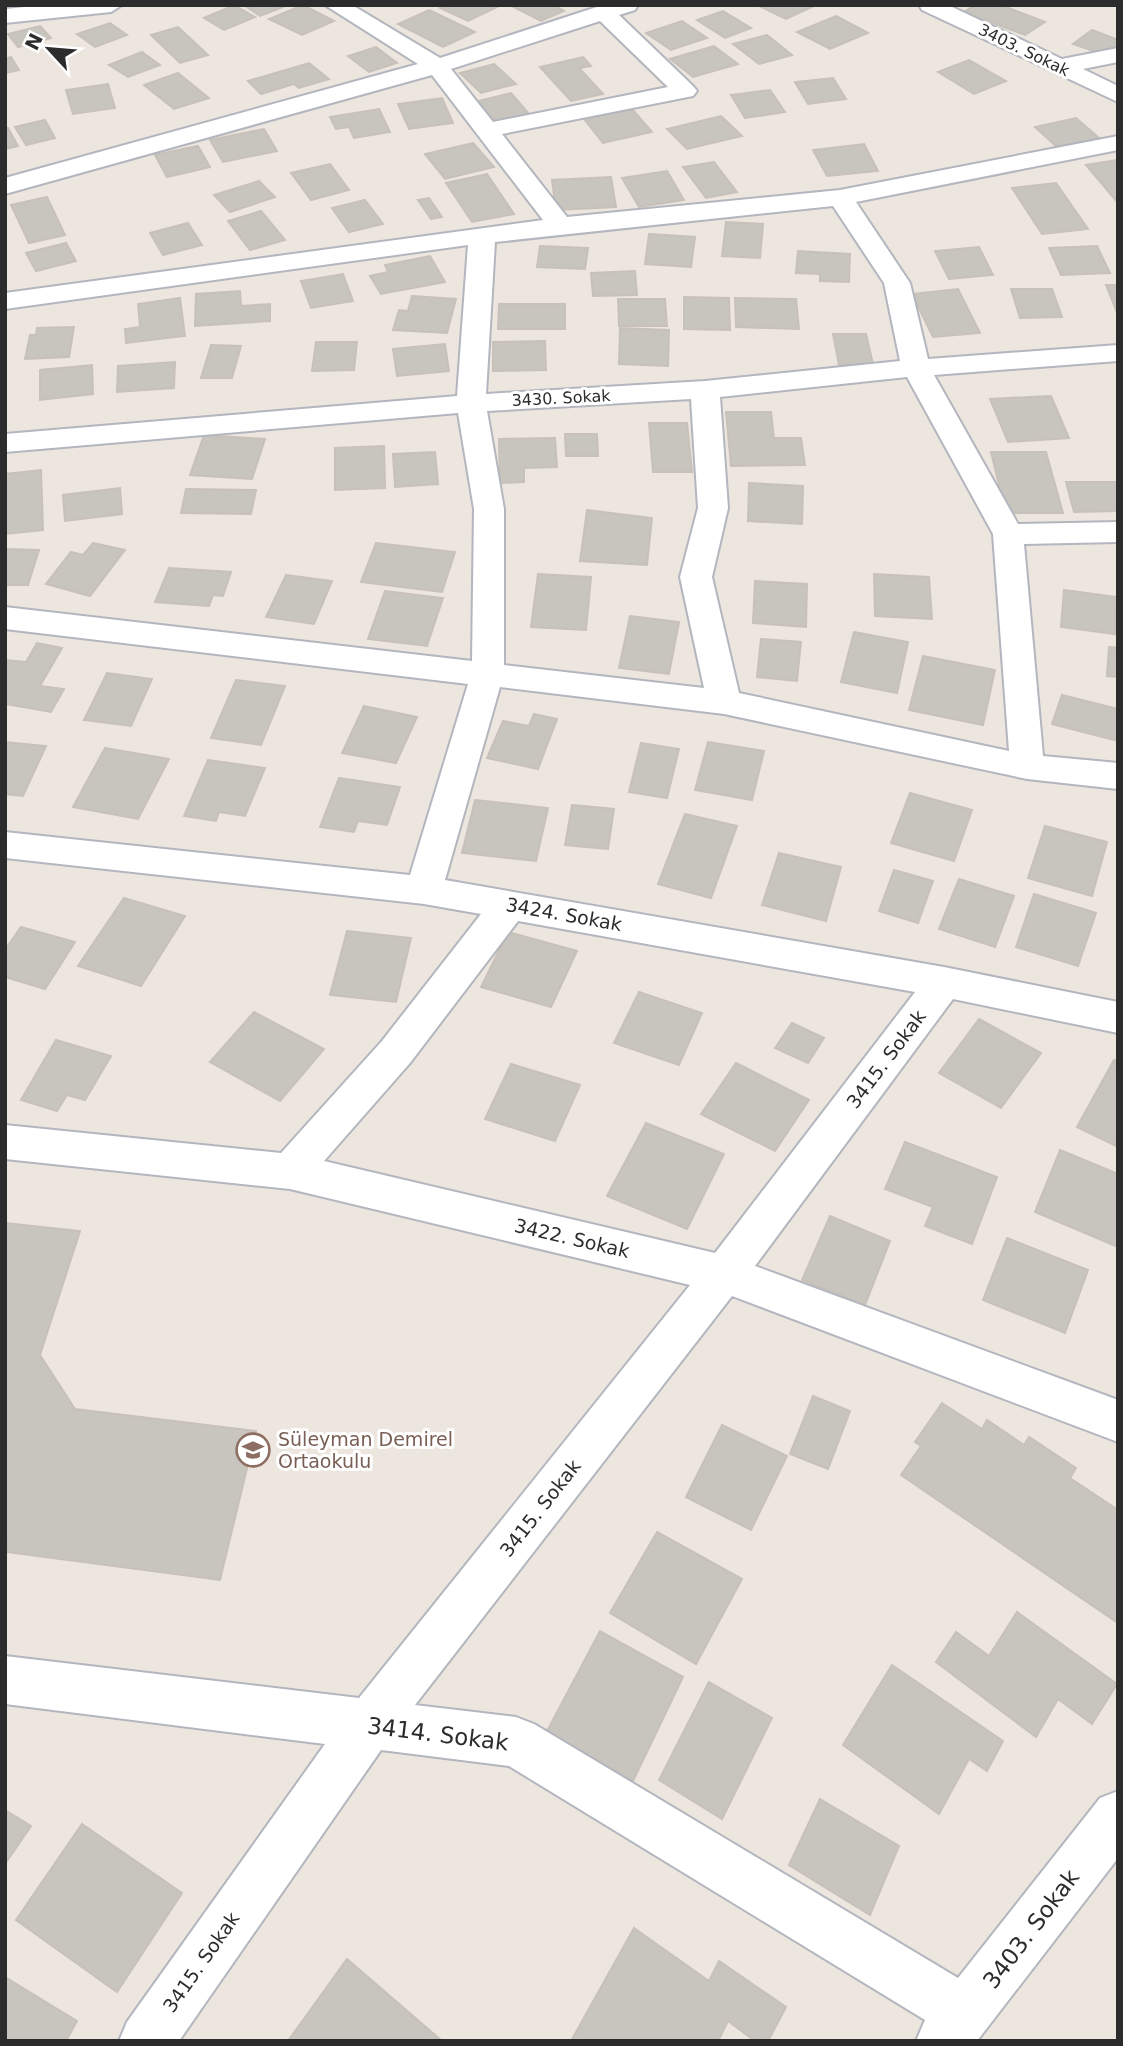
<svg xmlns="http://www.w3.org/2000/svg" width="1123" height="2046" font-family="'DejaVu Sans',sans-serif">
<rect width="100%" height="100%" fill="#ece6df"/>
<!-- building -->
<g fill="#c8c4be" stroke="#c8c1b9" stroke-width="2">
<polygon points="234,5 255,17 224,30 204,18"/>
<polygon points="244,5 288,5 260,16"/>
<polygon points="303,5 334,21 302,35 269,19"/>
<polygon points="445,5 499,5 499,6 468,21 440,8"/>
<polygon points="510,5 553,5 564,11 541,21"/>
<polygon points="757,5 816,5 786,19"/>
<polygon points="975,5 1001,5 1045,22 1025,35 964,12"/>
<polygon points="429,10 475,32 443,47 398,24"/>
<polygon points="723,11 751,28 725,38 697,20"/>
<polygon points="836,16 868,33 830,49 797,32"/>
<polygon points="682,21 707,38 671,50 646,33"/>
<polygon points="110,23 127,35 95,47 77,34"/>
<polygon points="40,26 51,38 18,47 8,34"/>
<polygon points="178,27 208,55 180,63 151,35"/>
<polygon points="1092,30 1118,40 1118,45 1105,55 1073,44"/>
<polygon points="767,35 792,55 759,64 733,44"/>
<polygon points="714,46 738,64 693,77 670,59"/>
<polygon points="376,47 397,63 369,72 348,56"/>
<polygon points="142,52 160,65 128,77 109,65"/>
<polygon points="11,57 19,70 5,73 5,59"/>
<polygon points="583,57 591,66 579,68 603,94 571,101 540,67"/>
<polygon points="969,60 1006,81 974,94 938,72"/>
<polygon points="309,63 329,79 299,88 294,84 261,94 248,81"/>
<polygon points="494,64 516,84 481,93 460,73"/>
<polygon points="178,73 209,98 174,109 144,85"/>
<polygon points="833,78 846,99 808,104 795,82"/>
<polygon points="108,84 115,108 73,114 66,90"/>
<polygon points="770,90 785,112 745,118 731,95"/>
<polygon points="511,93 529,114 488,123 470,103"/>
<polygon points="442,98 453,123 409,129 398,104"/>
<polygon points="379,109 390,132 354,138 349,127 336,129 330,117"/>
<polygon points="632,109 652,132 603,143 584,119"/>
<polygon points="721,116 742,136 687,149 667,129"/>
<polygon points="1076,118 1099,138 1058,148 1035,127"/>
<polygon points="45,120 55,138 26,145 15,127"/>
<polygon points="8,128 18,146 5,149 5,129"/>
<polygon points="264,129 277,151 223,162 210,140"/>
<polygon points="473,143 494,167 445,179 425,154"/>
<polygon points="864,144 878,171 827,176 813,150"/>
<polygon points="198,146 210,167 167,177 155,155"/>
<polygon points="1118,160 1118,203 1086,165"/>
<polygon points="714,162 737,192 706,198 683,167"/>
<polygon points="330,164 349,190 311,200 291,173"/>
<polygon points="667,171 684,200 639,207 622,178"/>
<polygon points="487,174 514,214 472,222 446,183"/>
<polygon points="611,177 616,207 556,210 552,180"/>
<polygon points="259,181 275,197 230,212 214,195"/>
<polygon points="1056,183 1088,229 1042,234 1012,188"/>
<polygon points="47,197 65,235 29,243 11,205"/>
<polygon points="429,198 442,217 431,219 418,200"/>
<polygon points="365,200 383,224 349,232 332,208"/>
<polygon points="261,211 285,240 250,250 228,221"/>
<polygon points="726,222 763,224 760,258 722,256"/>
<polygon points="188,223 202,245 163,255 150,233"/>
<polygon points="649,234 695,237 691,267 645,264"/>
<polygon points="66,243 76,261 36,271 26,253"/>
<polygon points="540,246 588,248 585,269 537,267"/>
<polygon points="1097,246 1110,273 1061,275 1049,248"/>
<polygon points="979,247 993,275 949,279 935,251"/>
<polygon points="798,251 850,254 849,282 820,281 820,274 796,273"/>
<polygon points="430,256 445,282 381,294 370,276 388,272 385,265"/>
<polygon points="635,271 637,295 593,296 591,273"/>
<polygon points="343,274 353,301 311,308 301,281"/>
<polygon points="1106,285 1118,285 1118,315"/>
<polygon points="958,289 980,333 933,337 912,294"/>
<polygon points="1011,289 1052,289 1062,317 1020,318"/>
<polygon points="240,291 241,306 270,304 270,321 195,326 196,294"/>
<polygon points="412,296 456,299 447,333 393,330 399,310 408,311"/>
<polygon points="684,297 729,298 730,330 684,329"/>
<polygon points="180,298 185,336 126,343 125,329 140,327 138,304"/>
<polygon points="735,298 796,299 799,329 736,327"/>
<polygon points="618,299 665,299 667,326 619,326"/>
<polygon points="499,304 565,304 565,329 498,329"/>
<polygon points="74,327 69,357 25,359 30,335 36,335 37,328"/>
<polygon points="620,328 669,330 668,366 619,364"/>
<polygon points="833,334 866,334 873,364 839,365"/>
<polygon points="545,341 546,370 493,371 493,342"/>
<polygon points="316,342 357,342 354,370 312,371"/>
<polygon points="445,344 449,371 397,376 393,349"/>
<polygon points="211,345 241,346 232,378 201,378"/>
<polygon points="175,362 174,388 117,392 118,366"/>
<polygon points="92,365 93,394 40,400 40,370"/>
<polygon points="1051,396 1069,438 1008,442 990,399"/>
<polygon points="726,412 771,412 774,438 801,438 805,465 731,466"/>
<polygon points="649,423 687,423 692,472 653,472"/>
<polygon points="565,434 597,434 598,456 566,456"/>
<polygon points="204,435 265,439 252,479 190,475"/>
<polygon points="555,438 557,467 524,468 524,482 500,483 499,439"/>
<polygon points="384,446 385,488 335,490 335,448"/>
<polygon points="435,452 438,484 395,487 393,454"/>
<polygon points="991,452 1046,452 1063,513 1006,513"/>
<polygon points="41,470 43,530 5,534 5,474"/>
<polygon points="1066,482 1118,482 1118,511 1074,512"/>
<polygon points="749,483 803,486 802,524 748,521"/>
<polygon points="120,488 122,514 65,521 63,495"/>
<polygon points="186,489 256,490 251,514 181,513"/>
<polygon points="587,510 652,518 647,565 580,561"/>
<polygon points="93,543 125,550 90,596 46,584 71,552 83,555"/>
<polygon points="376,543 455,552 442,592 361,582"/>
<polygon points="5,549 39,550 28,585 5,585"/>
<polygon points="169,568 231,572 223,596 213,595 209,606 155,602"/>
<polygon points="538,574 591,577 586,630 531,627"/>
<polygon points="874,574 929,577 932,619 875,616"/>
<polygon points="286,575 332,581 314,624 266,617"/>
<polygon points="755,581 807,584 806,627 753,623"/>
<polygon points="1064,590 1117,597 1115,634 1061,627"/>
<polygon points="385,591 443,598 427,646 368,639"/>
<polygon points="630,616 679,622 669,674 619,668"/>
<polygon points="854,632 908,642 897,693 841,682"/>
<polygon points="761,639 801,642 797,681 757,677"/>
<polygon points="37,643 62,648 40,686 64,689 51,712 5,704 5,660 26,662"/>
<polygon points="1109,647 1118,648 1118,677 1107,676"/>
<polygon points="923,656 995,670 983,725 909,710"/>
<polygon points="107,673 152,679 131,726 84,720"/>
<polygon points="236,680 285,686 261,745 211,738"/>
<polygon points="1062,695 1118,709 1118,741 1052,724"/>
<polygon points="364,706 417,717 396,763 342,753"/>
<polygon points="534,714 557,719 538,769 487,758 503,721 529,726"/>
<polygon points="5,742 46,746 23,796 5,794"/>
<polygon points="708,742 764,751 752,800 695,790"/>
<polygon points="641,743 679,749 667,798 629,792"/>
<polygon points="105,748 169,759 138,819 73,807"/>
<polygon points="208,760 265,768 245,816 219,812 216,821 184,816"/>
<polygon points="339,778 400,787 387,825 358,821 354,832 320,827"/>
<polygon points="910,793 972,810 954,861 891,843"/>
<polygon points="475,800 548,808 536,861 462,853"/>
<polygon points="572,805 614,809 608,849 565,845"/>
<polygon points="685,814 737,826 711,898 658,884"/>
<polygon points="1045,826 1107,842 1092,896 1028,878"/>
<polygon points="779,853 841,867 826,921 762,905"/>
<polygon points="894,870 933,881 918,923 879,911"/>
<polygon points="959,879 1014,896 995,947 939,929"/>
<polygon points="1034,894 1096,913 1078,966 1016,947"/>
<polygon points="124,898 185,916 141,986 78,966"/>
<polygon points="21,927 75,942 45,989 5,977 5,950"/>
<polygon points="347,931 411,938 396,1002 330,995"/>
<polygon points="508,932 577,951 551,1007 481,987"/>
<polygon points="639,992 702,1013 679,1065 614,1043"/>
<polygon points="254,1012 324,1049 280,1101 210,1062"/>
<polygon points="979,1019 1041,1053 1001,1108 939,1073"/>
<polygon points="792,1023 824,1038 808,1063 775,1048"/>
<polygon points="56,1040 111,1056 85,1100 67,1095 57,1111 21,1100"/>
<polygon points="1114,1060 1118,1061 1118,1147 1077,1127"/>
<polygon points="736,1063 809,1100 775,1151 701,1114"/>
<polygon points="511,1064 580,1085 555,1141 485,1119"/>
<polygon points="646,1123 724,1154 687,1229 607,1196"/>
<polygon points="905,1142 997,1177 972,1244 925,1226 933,1207 885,1189"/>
<polygon points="1060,1150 1118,1174 1118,1247 1035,1212"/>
<polygon points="830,1216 890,1241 865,1305 802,1280"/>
<polygon points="5,1223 80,1231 40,1355 75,1409 256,1431 220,1580 6,1552 8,1543 5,1542"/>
<polygon points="1007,1238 1088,1270 1065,1333 983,1300"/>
<polygon points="813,1396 850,1411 828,1469 790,1454"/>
<polygon points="942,1403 982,1429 987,1420 1024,1445 1029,1437 1076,1468 1070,1478 1118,1510 1118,1623 901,1475 921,1446 915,1442"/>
<polygon points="722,1425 787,1456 751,1530 686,1497"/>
<polygon points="657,1532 742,1579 696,1664 610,1613"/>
<polygon points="1017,1612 1117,1684 1092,1724 1058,1699 1036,1737 936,1662 956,1632 989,1656"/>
<polygon points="600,1631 683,1677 633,1781 547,1731"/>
<polygon points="892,1665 1003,1741 987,1771 969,1759 939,1814 843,1745"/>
<polygon points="709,1682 772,1718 722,1819 659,1780"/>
<polygon points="820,1799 899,1846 870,1915 789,1865"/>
<polygon points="5,1810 31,1826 5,1864"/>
<polygon points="82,1824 182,1893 117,1992 16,1920"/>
<polygon points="634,1928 709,1981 719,1961 786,2007 768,2041 755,2041 728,2021 718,2041 571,2041"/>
<polygon points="347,1959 442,2041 288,2041"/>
<polygon points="5,1977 77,2021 66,2041 5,2041"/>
</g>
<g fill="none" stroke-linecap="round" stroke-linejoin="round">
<defs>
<g id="minor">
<polygon points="44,5 122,5 111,12 5,23 5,9"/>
<path d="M325,5H352L440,58L603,5H638L635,10L619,15L693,86L697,91L693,96L502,134L567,217L840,190L1118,136V150L856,202L910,283L928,359L1118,345V361L934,375L1018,524L1118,522V542L1024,544L1043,756L1118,763V789L1027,779L724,714L500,687L445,880L944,967L1118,1002V1033L953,999L755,1266L1118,1400V1442L732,1296L415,1705L516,1717L534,1724L958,1978L1100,1798L1118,1791V1858L977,2041H916L925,2020L509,1766L381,1750L179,2041H119L127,2022L325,1744L5,1704V1656L359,1698L690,1285L290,1189L5,1159V1125L281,1153L382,1041L481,914L424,904L5,858V832L410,875L468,684L5,629V607L472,661L474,509L458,413L5,452V434L457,396L468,245L5,309V293L543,220L432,75L5,194V178L418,64ZM600,21L668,87L493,122L451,69ZM833,206L884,283L900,361L705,381L486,394L495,242ZM907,377L993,534L1009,751L739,693L712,577L728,508L720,397ZM691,399L698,508L680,577L704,688L504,665V509L487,411ZM518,921L915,992L715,1253L324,1161L410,1063Z"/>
<polygon points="919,5 948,5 1062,59 1118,48 1118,62 1083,69 1118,86 1118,102 922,10"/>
</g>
</defs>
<!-- minor casing -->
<use href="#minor" stroke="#b3b6be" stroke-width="4"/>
<!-- minor -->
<use href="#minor" fill="#fff" fill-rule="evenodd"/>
</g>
<!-- icons -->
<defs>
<symbol id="school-ring" viewBox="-11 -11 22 22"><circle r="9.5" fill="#fff" stroke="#8d6e63" stroke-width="1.5"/><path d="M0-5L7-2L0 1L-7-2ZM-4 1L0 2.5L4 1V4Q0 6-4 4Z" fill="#8d6e63"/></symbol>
</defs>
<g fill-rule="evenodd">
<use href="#school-ring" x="234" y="1431" width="38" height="38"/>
</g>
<g text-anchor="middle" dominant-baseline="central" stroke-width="6" stroke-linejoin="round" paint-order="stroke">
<!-- far-street labels -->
<g font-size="16" fill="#2c2c2c" stroke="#fff">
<text transform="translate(1024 50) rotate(26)">3403. Sokak</text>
<text transform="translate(561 398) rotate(-3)">3430. Sokak</text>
</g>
<!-- street labels -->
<g font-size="19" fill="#2c2c2c" stroke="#fff">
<text transform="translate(564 914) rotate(10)">3424. Sokak</text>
<text transform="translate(886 1059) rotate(-53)">3415. Sokak</text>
<text transform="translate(572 1238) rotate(13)">3422. Sokak</text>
<text transform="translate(540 1508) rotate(-52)">3415. Sokak</text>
<text transform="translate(201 1962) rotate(-55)">3415. Sokak</text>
</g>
<!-- education labels -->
<g font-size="19" fill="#785e54" stroke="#fff" text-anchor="start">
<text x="278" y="1439">Süleyman Demirel<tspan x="278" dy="22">Ortaokulu</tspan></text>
</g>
<!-- near-street labels -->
<g font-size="23" fill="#2c2c2c" stroke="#fff">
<text transform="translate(438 1734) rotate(7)">3414. Sokak</text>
<text transform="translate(1031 1929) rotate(-53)">3403. Sokak</text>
</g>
</g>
<!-- border -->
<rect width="1123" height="2046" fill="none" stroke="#2c2c2c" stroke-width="14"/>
<!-- north arrow -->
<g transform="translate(49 49) rotate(296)" stroke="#ffffff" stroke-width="5" paint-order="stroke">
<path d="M0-5L12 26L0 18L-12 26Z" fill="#2c2c2c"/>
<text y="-10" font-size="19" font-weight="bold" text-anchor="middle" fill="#2c2c2c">N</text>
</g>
</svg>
